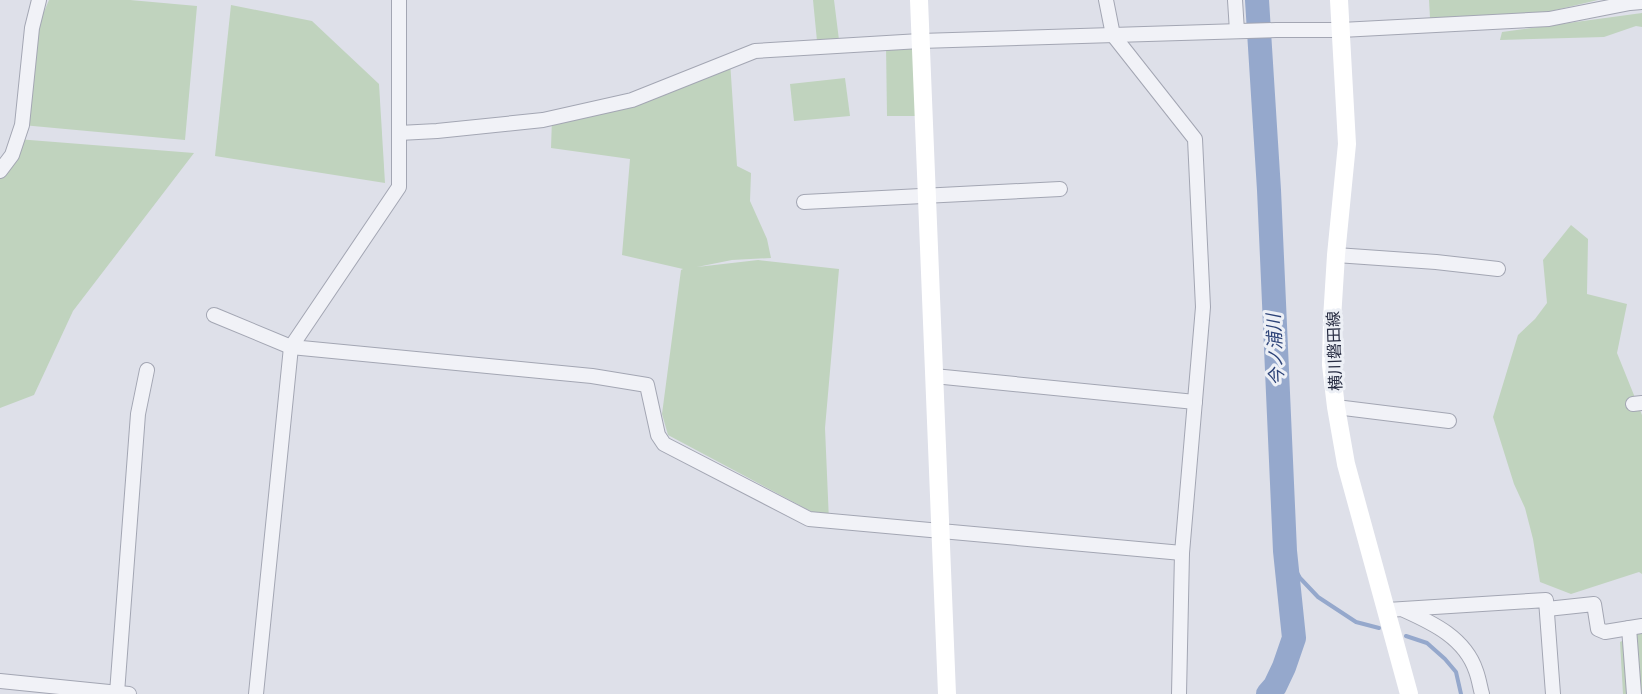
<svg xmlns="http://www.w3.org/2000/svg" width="1642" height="694" font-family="Mulish,'Noto Sans JP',sans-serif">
<rect width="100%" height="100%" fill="#dee0e9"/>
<!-- green -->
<g fill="#c0d3be">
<polygon points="49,0 130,0 197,6 185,140 22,125 30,44"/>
<polygon points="813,0 834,0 839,40 817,41"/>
<polygon points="1429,0 1598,0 1547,12 1430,18"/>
<polygon points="231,5 312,21 379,84 385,183 215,156"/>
<polygon points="1642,13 1642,27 1636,26 1604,37 1500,40 1502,32"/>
<polygon points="918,43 921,116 887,116 886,45"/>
<polygon points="730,61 737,166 751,173 750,201 767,239 771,258 732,260 697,267 758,260 839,269 825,428 829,521 668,435 662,414 681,270 683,269 622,255 630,159 551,148 552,118 677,85"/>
<polygon points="845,78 850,116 794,121 790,84"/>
<polygon points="17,139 194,153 73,311 34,395 0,408 0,164"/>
<polygon points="1571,225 1588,239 1587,294 1627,304 1617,353 1642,415 1642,574 1639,572 1571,594 1540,582 1533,539 1525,508 1514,484 1493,417 1518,335 1535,319 1547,303 1543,260"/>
<polygon points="1642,631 1642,694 1623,694 1620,642"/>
</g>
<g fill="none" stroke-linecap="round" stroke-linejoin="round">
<!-- stream -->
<g stroke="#95a8cc" stroke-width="4">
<polyline points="1285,551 1300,578 1318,597 1356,622 1379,628"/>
<polyline points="1406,636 1427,643 1445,659 1456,672 1461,694"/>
</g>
<!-- river -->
<polyline stroke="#95a8cc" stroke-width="24" points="1257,0 1269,190 1285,551 1294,638 1284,667 1275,686 1268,694"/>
<defs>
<g id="street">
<polyline points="1106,0 1113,35 1195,139 1203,307 1182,553 1179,694"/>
<polyline points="1235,0 1237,31"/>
<polyline points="399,133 437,131 543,120 632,100 755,51 920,41 1276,30 1341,30 1549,19 1630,3 1642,2"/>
<polyline points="0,171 12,155 22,125 32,28 39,0"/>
<polyline points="804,202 1060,189"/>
<polyline points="1336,255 1436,262 1498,269"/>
<polyline points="214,315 291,347 592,376 647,385 658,435 664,444 809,519 1182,553"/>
<polyline points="934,376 1195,402"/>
<polyline points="1633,404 1642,403"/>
<polyline points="1336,407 1449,421"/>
<polyline points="1547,609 1594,604 1598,629 1605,632 1642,626"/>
<polyline points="1387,610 1546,600 1553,694"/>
<path d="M1404,610C1433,623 1465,638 1476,671C1479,679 1480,687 1482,694"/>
<polyline points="1629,628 1634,694"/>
<polyline points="0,681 129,694"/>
<polyline points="117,693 138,414 147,370"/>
<polyline points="256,694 291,347 399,187 399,0"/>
</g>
</defs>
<!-- street casing -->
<use href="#street" stroke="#a3a6b3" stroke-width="16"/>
<!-- street -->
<use href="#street" stroke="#f1f2f7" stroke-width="14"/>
<!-- secondary -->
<g stroke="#fff" stroke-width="18">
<polyline points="919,0 947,694"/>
<polyline points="1339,0 1347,144 1336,255 1332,319 1331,365 1336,407 1346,464 1409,694"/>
</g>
</g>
<g text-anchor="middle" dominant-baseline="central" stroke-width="6" stroke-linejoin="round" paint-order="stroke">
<!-- street labels -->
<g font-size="16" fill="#262b41" stroke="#edf0f6">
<text transform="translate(1334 351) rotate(-92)">横川磐田線</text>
</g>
<!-- water labels -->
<g font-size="18" font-style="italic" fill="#2d4378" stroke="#edf0f6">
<text transform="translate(1275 350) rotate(-93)">今ノ浦川</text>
</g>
</g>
</svg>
